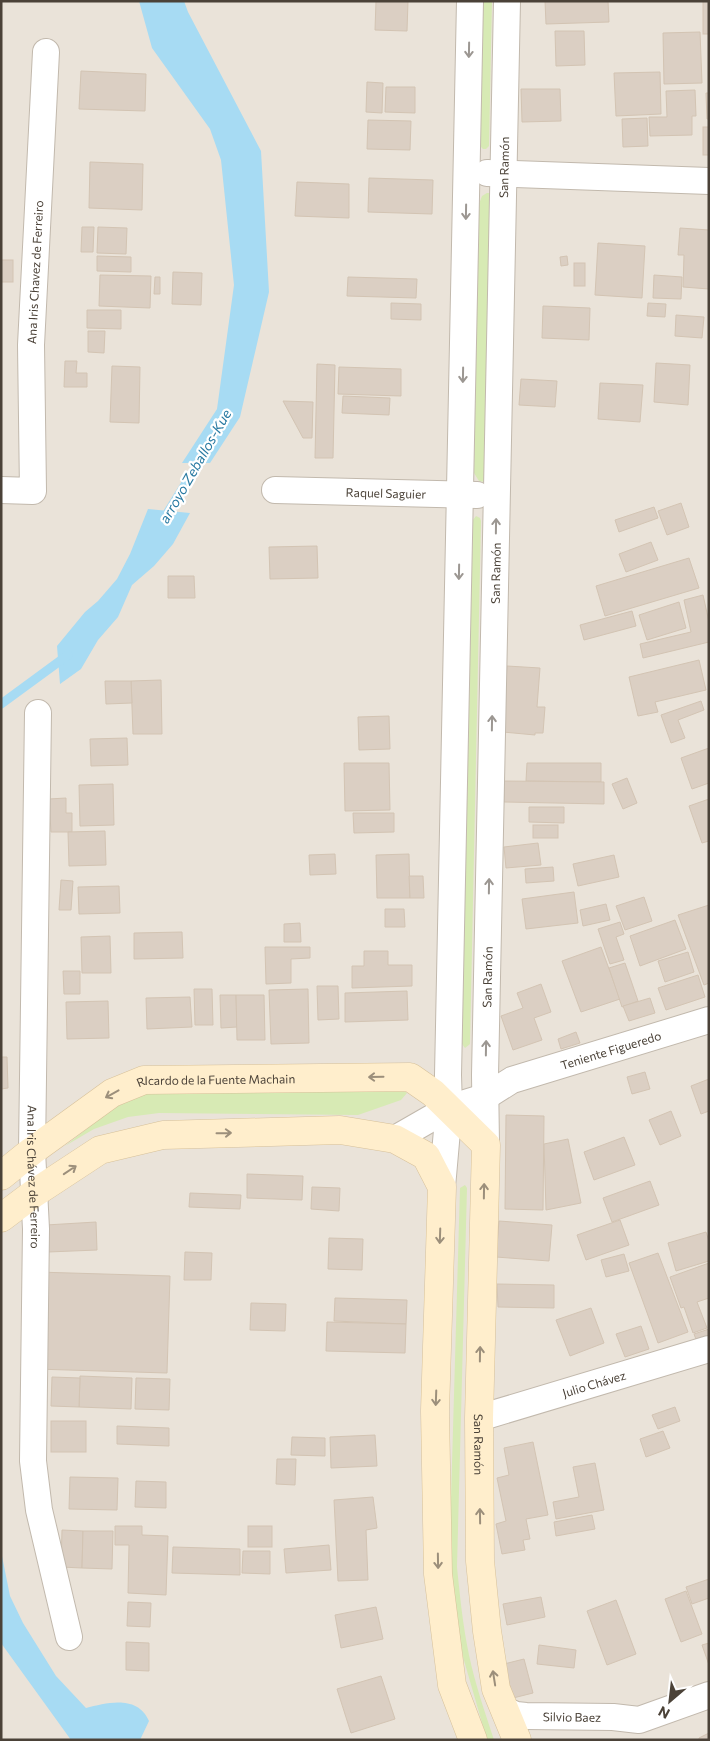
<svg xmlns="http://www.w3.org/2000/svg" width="710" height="1741" font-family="Commissioner,sans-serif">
<rect width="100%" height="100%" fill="#f6f2eb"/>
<!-- residential -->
<rect fill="#eae3d9" x="1" y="1" width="708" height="1739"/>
<!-- green -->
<g fill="#d7eab4">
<polygon points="483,1 492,1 489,146 486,149 483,149 480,146"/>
<polygon points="487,193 493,193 485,482 479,481 474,473 479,204 482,196"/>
<polygon points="476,516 480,518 481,521 470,1044 465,1048 462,1044 473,520"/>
<polygon points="404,1091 407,1093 401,1100 358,1115 159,1113 128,1117 94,1129 65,1146 127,1097 140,1093"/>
<path d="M465,1185L467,1188L457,1567C460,1597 463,1626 469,1655C475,1684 485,1712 494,1740H487L463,1657L449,1567L460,1188Z"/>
</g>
<!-- water -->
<g fill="#a7dbf3">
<polygon points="139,1 184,1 188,12 261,151 269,292 240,417 210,463 182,463 217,409 234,285 221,160 210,129 152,48"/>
<polygon points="148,509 190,513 173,544 154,566 132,585 118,617 98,640 81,669 60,684 57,646 85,612 98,601 117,579 130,554"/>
<path d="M1,1551L10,1596L23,1623L56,1676L86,1708C108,1702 138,1695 149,1721L140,1740H71L1,1643Z"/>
</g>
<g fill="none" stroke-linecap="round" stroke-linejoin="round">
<!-- stream -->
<g stroke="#a7dbf3" stroke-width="9">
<polyline points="163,520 204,454"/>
<polyline points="1,704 68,655"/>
</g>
</g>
<!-- building -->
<g fill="#dbcfc3" stroke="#d3c4b3">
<polygon points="376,1 408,1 407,31 375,30"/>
<polygon points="545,1 608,1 609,22 546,24"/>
<rect x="703" y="1" width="6" height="33"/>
<polygon points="555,31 584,31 585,65 556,66"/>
<polygon points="700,32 702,83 664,84 663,33"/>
<polygon points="81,71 146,74 145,111 79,109"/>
<polygon points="660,72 661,114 616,116 614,73"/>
<polygon points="367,82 383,83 382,113 366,112"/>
<polygon points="386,87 415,87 415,113 385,112"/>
<polygon points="521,89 560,89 561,121 522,122"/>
<polygon points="695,90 696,116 692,116 692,135 650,136 649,117 667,117 666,91"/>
<polygon points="706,93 709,93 709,119 707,119"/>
<polygon points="647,118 648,146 623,147 622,119"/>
<polygon points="368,120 411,121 410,150 367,149"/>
<rect x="703" y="127" width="6" height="28"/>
<polygon points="90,162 143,164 142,210 89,208"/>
<polygon points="369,178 433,180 432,214 368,212"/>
<polygon points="297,182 349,184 349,218 295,216"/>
<polygon points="82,227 94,227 93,252 81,252"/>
<polygon points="98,227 127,228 126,254 97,253"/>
<polygon points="680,228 709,230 709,289 683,287 684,255 678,255"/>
<polygon points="598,243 645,246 642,298 595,295"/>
<polygon points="97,256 131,257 131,272 97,271"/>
<polygon points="567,256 568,265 561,266 560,257"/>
<rect x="1" y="260" width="12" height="22"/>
<rect x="574" y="263" width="11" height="23"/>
<polygon points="173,272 202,273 201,305 172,304"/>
<polygon points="100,275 151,276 150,308 99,306"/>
<polygon points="654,275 682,277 681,299 653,298"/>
<polygon points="155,277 160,277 160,294 154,294"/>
<polygon points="348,277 417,279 416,298 347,296"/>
<polygon points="391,303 421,304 421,320 391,319"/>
<polygon points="648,303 666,304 665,317 647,316"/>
<polygon points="543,306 590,308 589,340 542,338"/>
<polygon points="87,310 121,310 121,329 87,328"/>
<polygon points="676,315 704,317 702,338 675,336"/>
<polygon points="88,331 105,331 104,353 88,352"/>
<polygon points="65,361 77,361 76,373 87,373 87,387 64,387"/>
<polygon points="656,363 690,365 688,405 654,402"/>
<polygon points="317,364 335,365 333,458 315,458"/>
<polygon points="112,366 140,367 139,423 110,422"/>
<polygon points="339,367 401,369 401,396 338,394"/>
<polygon points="521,379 557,381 555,407 519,405"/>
<polygon points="600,383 643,385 640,422 598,419"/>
<polygon points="343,396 390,398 389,415 342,413"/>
<polygon points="283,401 313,402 312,438 303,438"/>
<polygon points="681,503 689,527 667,535 658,511"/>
<polygon points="654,507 658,518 619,532 615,520"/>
<polygon points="651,542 658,560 626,572 619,554"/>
<polygon points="317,546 318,578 270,579 269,547"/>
<polygon points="689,558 699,588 605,616 596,586"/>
<polygon points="168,576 194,576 195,598 168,598"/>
<polygon points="703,595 709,622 709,642 643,658 640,644 691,632 684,600"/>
<polygon points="679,602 686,628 647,640 639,615"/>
<polygon points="632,611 636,626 584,640 580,625"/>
<polygon points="699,660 706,690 655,702 658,712 638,716 629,677"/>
<polygon points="507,666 540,668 537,707 545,707 543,733 535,733 535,735 503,732"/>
<polygon points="161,680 162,734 133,734 131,681"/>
<polygon points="105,681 131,681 132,703 106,704"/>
<polygon points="701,701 704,710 678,720 685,738 671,743 661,715"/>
<polygon points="389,716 390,749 359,750 358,717"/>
<polygon points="127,738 128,765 91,766 90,739"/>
<polygon points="709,748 709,783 692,789 681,758"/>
<polygon points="344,763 389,763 390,810 345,811"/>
<polygon points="527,763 601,763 601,782 526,781"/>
<polygon points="627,778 637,803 623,809 612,784"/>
<polygon points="504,781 604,782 604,804 504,802"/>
<polygon points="113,784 114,825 80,826 79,785"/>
<polygon points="66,798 66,813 72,813 72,832 51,832 49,799"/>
<polygon points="709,799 709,841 702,843 689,806"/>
<polygon points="529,807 564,807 564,823 529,822"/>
<polygon points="353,813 394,813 394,832 354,833"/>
<rect x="533" y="825" width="25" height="13"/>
<polygon points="105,831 106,865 69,866 68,832"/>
<polygon points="538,843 541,865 506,868 504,847"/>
<polygon points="335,854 336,874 310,875 309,855"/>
<polygon points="409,854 410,898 377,898 376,855"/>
<polygon points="614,855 619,877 578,886 573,864"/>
<polygon points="553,867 554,881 526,883 525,869"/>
<polygon points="409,876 423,876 424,898 410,898"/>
<polygon points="61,880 73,881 71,910 59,910"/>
<polygon points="119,886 120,913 79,914 78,887"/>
<polygon points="574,892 578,923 526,929 522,899"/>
<polygon points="644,897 652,921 625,930 616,906"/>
<polygon points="606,904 610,920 583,926 580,910"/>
<polygon points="709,905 709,983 704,985 678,915"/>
<polygon points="385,909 404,909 405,927 385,927"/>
<polygon points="675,920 686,949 640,966 630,936"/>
<polygon points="620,922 624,934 616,937 624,960 610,964 598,929"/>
<polygon points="300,923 301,942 284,942 284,924"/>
<polygon points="182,932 183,958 134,959 134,933"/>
<polygon points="110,936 111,973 82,973 81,937"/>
<polygon points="265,947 310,947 310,958 291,959 291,983 266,984"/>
<polygon points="601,947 620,999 581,1012 562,961"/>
<polygon points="364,951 388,951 388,965 412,965 412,986 352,988 352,966 364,966"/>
<polygon points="688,952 694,972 665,982 658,961"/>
<polygon points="625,963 638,1001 622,1007 609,968"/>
<polygon points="63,971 80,971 80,994 64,994"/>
<polygon points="698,975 705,997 666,1010 658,988"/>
<polygon points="541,984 551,1012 534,1018 542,1040 513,1050 501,1016 523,1008 517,993"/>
<polygon points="317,986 338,986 339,1019 318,1020"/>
<polygon points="194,989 212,989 213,1025 195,1025"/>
<polygon points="308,989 309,1043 271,1044 269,990"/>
<polygon points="407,991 408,1020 345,1022 345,993"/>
<polygon points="220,995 236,995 237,1027 221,1028"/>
<polygon points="236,995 264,995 265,1040 237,1040"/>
<polygon points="190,997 192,1027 147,1029 146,998"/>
<polygon points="650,998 655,1013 629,1021 623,1006"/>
<polygon points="108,1001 109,1038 67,1039 66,1002"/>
<polygon points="576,1032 580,1043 561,1049 558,1039"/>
<polygon points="1,1057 7,1057 8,1088 1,1089"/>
<polygon points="645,1072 650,1089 632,1094 627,1077"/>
<polygon points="709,1079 709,1111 701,1114 691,1086"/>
<polygon points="671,1111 681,1136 660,1145 649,1120"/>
<polygon points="506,1115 544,1116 543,1210 505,1209"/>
<polygon points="624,1137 635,1165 594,1180 584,1152"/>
<polygon points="568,1139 581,1203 546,1210 544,1144"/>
<polygon points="247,1174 303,1176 302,1200 247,1198"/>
<polygon points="650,1181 659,1205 612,1222 603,1198"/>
<polygon points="312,1187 340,1188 339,1211 311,1209"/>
<polygon points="190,1193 241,1195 240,1209 189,1207"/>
<polygon points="620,1220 629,1245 586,1260 577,1235"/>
<polygon points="499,1221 552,1225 549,1261 496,1257"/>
<polygon points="96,1222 97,1250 48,1252 46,1225"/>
<polygon points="706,1232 709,1241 709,1261 676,1271 668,1243"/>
<polygon points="329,1238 363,1239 362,1270 328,1269"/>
<polygon points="185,1252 212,1253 211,1280 184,1280"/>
<polygon points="658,1253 688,1332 658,1343 629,1263"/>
<polygon points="624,1254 629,1271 606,1277 601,1260"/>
<polygon points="709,1263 709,1298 697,1302 707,1328 693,1333 684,1307 681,1308 670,1277"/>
<polygon points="37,1272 170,1276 167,1373 35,1369"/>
<polygon points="497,1284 554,1285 554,1308 498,1307"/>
<polygon points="335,1298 407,1300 406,1324 334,1321"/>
<polygon points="251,1303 286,1304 285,1331 250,1330"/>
<polygon points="591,1308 604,1343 570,1356 556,1320"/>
<polygon points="327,1322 406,1324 405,1353 326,1351"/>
<polygon points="641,1326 649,1349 625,1357 616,1334"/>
<polygon points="709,1329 709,1338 697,1342 694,1334"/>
<polygon points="80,1376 132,1378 131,1409 79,1407"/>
<polygon points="52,1377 80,1378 79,1407 51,1406"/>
<polygon points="136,1378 170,1379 169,1410 135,1409"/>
<polygon points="675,1407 680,1421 658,1429 652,1415"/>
<rect x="51" y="1421" width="35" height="31"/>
<polygon points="117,1426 169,1428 169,1446 117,1444"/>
<polygon points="663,1431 670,1448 646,1457 640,1439"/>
<polygon points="375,1435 377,1466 331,1468 330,1437"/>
<polygon points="292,1437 325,1438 325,1456 291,1455"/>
<polygon points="533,1442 548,1515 526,1519 530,1539 523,1540 525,1550 502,1554 496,1524 506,1521 497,1478 509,1475 504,1448"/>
<polygon points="277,1459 296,1459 295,1485 276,1484"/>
<polygon points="595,1463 604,1510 556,1519 553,1502 579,1497 573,1467"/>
<polygon points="70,1477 118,1478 117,1510 69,1509"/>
<polygon points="136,1481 166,1482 166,1508 135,1507"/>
<polygon points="373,1497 377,1528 366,1530 368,1580 338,1581 334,1500"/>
<polygon points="592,1515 595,1529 556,1536 554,1522"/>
<polygon points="115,1526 142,1526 142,1535 168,1536 166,1595 128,1593 129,1545 115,1545"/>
<rect x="248" y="1526" width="24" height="21"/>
<polygon points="62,1530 83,1531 82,1568 61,1567"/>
<polygon points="83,1531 113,1531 112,1569 82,1568"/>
<polygon points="329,1545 331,1570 286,1573 284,1549"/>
<polygon points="173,1547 240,1549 240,1575 172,1573"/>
<polygon points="243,1551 270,1551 270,1574 242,1573"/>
<polygon points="709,1579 709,1598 692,1604 686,1587"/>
<polygon points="686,1591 702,1634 681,1642 665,1599"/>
<polygon points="541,1597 545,1617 507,1625 503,1604"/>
<polygon points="616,1600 636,1654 607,1665 587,1611"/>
<polygon points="128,1602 151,1603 150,1627 127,1626"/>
<polygon points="376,1607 383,1639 341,1648 335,1615"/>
<polygon points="126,1642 149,1643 149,1671 126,1670"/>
<polygon points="709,1643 709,1665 702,1645"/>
<polygon points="539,1645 576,1650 574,1668 537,1664"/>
<polygon points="524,1659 533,1693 513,1698 504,1664"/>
<polygon points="381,1676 395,1719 351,1733 337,1689"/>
<polygon points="709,1733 709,1740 699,1740 699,1738"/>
</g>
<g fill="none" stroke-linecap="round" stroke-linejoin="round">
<defs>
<g id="street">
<polyline points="487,173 709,181"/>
<path id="s1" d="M1,490L33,491L31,345L46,52"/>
<path id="s2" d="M275,490L477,495"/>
<path id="s3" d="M38,713L32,1151L36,1229L33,1461L39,1510L69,1637"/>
<path id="s4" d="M395,1139L449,1108L485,1097L512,1080L709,1020"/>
<path id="s5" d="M486,1145L485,1075L507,1"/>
<polyline points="442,1187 449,1108 448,1075 470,1"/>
<path id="s6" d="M479,1418L709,1349"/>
<path id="s7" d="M505,1710L516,1715L526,1716L613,1717L639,1720L709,1695"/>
</g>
<g id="secondary">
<path id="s8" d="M1,1176L32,1151L112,1093L144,1080L410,1077L433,1093L486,1145L479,1418L480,1561L487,1631L496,1689L517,1740"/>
<polyline points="1,1218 33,1194 100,1150 163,1135 340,1130 395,1139 426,1156 442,1187 435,1411 438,1574 452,1685 473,1740"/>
</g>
</defs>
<!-- street casing -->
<use href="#street" stroke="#c2b9ad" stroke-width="28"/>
<!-- secondary casing -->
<use href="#secondary" stroke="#d7c19a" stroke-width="29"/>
<!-- street -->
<use href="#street" stroke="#fff" stroke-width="26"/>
<!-- secondary -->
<use href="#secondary" stroke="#fec" stroke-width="28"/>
</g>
<!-- one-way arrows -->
<defs><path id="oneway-shaft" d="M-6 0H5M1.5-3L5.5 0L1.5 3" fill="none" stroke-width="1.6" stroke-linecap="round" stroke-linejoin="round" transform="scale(1.25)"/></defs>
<g stroke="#9c9792">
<use href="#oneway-shaft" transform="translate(469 50) rotate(91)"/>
<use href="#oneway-shaft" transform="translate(466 212) rotate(91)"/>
<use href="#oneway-shaft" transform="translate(463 375) rotate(91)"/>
<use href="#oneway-shaft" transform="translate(496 526) rotate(-89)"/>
<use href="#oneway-shaft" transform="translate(459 572) rotate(91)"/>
<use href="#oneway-shaft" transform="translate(492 723) rotate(-89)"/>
<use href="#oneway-shaft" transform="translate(489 886) rotate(-89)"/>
<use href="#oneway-shaft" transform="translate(486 1048) rotate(-89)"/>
</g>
<g stroke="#9c8f7b">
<use href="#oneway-shaft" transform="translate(376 1077) rotate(179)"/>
<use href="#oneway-shaft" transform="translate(112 1094) rotate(151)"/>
<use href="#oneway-shaft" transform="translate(224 1133) rotate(-1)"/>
<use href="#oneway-shaft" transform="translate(70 1170) rotate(-34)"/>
<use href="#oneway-shaft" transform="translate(484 1191) rotate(-89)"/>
<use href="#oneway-shaft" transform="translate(440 1236) rotate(92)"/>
<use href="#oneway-shaft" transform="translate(480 1354) rotate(-89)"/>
<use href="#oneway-shaft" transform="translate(436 1398) rotate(92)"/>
<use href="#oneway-shaft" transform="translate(480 1516) rotate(-91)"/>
<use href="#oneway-shaft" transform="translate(438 1561) rotate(89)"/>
<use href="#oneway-shaft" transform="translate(494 1678) rotate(-99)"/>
</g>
<g text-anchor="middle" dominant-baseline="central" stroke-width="4.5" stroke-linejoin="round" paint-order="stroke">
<!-- street labels -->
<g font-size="12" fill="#4b4238" stroke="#fff">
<text stroke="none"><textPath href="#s5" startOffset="978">San Ramón</textPath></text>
<text stroke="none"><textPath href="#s1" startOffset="251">Ana Iris Chavez de Ferreiro</textPath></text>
<text stroke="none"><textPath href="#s2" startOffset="111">Raquel Saguier</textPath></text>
<text stroke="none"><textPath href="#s5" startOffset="572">San Ramón</textPath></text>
<text stroke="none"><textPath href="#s5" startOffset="168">San Ramón</textPath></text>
<text stroke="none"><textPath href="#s4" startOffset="235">Teniente Figueredo</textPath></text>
<text stroke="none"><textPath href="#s8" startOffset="245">RIcardo de la Fuente Machain</textPath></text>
<text stroke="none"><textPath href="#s3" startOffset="464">Ana Iris Chávez de Ferreiro</textPath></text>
<text stroke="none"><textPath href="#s6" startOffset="120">Julio Chávez</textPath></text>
<text stroke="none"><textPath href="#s8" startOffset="841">San Ramón</textPath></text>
<text stroke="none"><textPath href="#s7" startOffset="68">Silvio Baez</textPath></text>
</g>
<!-- water labels -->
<g font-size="14" font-style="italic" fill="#297aa2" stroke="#fff">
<text transform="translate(195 466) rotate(-60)">arroyo Zeballos-Kue</text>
</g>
</g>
<!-- border -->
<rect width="710" height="1741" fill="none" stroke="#4b4238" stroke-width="5"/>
<!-- north arrow -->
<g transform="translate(670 1701) rotate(208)" stroke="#ffffff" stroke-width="4" paint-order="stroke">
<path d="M0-4L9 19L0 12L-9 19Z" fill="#4b4238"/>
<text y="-8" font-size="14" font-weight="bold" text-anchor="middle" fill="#4b4238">N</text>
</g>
</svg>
